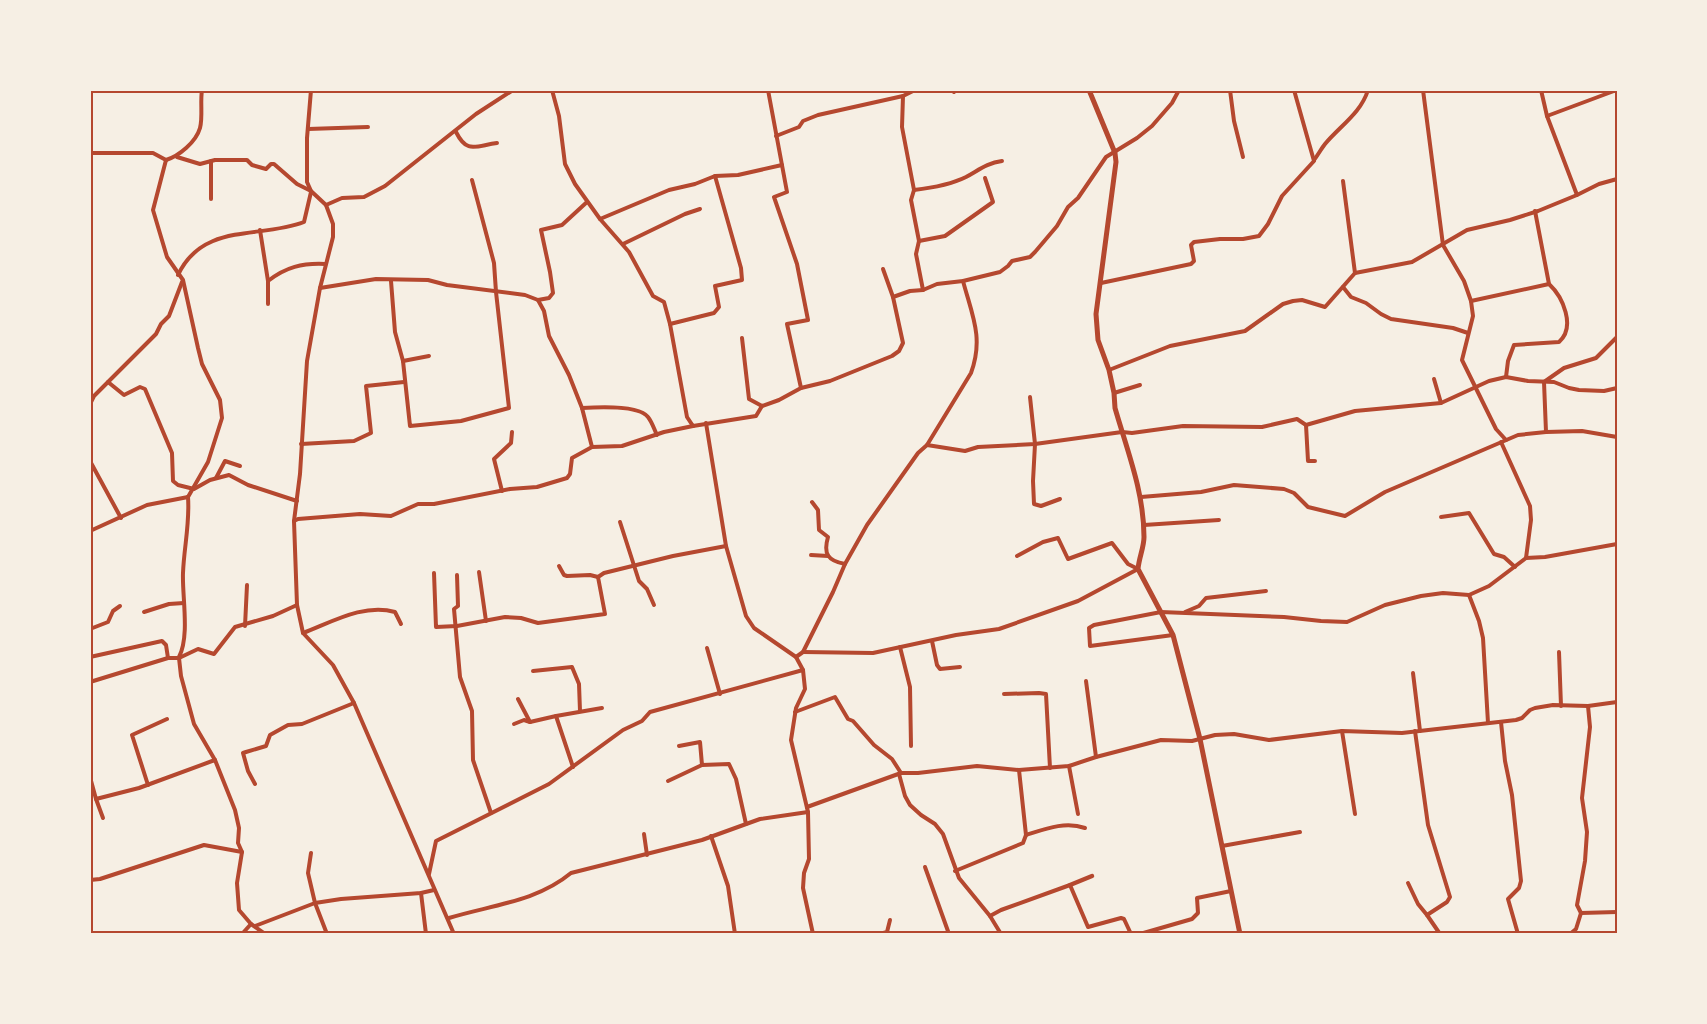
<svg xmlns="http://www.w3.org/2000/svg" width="1707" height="1024" font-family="'Source Serif 4',serif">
<rect width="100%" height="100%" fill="#f6efe4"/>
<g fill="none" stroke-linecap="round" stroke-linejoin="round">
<!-- minor -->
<g stroke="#b5482f" stroke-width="4">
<polyline points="311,90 307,138 307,182 311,191 326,205 333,224 333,237 320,288 307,361 300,474 294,521 297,605 303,633 333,665 354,703 454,934"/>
<polyline points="552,90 559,116 565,164 575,184 600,219 629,252 653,296 664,302 670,324 687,417 693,426 756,416 762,406 779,400 801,388 830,381 892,356 899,351 903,343 893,297 910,291 923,290 937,284 963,281 1000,272 1008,266 1012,261 1030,257 1035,252 1057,226 1068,207 1078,198 1106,157 1137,138 1152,126 1172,103 1179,90"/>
<polyline points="768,90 787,192 774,197 797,264 808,320 787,324 801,388"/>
<polyline points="915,90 903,96 902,127 914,190 911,200 919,241 916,254 923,290"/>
<polyline points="952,90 954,92"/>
<polyline points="1230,90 1234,121 1243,157"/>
<polyline points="1423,90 1443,245 1464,281 1471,301 1473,316 1462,360 1496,429 1506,440"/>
<polyline points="1541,90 1547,116 1577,195"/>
<polyline points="1547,116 1614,91"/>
<polyline points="308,129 368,127"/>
<path d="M456,132C467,154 475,146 497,143"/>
<polyline points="776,136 799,127 803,121 818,115 903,96"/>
<polyline points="90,153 153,153 166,160"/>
<polyline points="177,157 200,164 215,160 247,160 252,165 266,169 271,164 274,164 297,184 311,191"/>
<polyline points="166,160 153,210 167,257 183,280 198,348 202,364 220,400 222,418 208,462 188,497"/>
<path d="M166,160C179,156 196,142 200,128C203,117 200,102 202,90"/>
<path d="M1314,160C1318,155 1321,149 1325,144C1340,126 1361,113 1368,90"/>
<polyline points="211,161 211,199"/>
<polyline points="715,176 738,175 782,165"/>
<polyline points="1343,181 1355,273"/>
<path d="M914,190C931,188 950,185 966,177C979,170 987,163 1002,161"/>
<polyline points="326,205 342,198 364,197 385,186 476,114 513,90"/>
<polyline points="600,219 669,190 695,184 715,176 741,268 742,280 715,286 719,307 714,313 670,324"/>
<polyline points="260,230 268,281 268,304"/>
<polyline points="919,241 945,236 993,202 985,178"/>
<polyline points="623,244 685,214 700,209"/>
<polyline points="883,269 893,297"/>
<path d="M178,275C203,222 260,239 304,222L311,192"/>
<path d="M268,281C286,267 302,263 325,264"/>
<polyline points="391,281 395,332 403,361 410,426 461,421 509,408 496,292 494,263 472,180"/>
<polyline points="1101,283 1191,264 1194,261 1191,245 1194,242 1220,239 1243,239 1259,236 1268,224 1282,196 1314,161 1294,90"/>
<polyline points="1343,287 1351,297 1366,303 1381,314 1391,319 1453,328 1468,333"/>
<polyline points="320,288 376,279 428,280 447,285 525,295 538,300 549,298 553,293 550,272 541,230 562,225 587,202"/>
<polyline points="538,300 544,311 549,336 569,375 582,408 592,447"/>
<polyline points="1471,301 1549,284"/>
<polyline points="742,338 749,399 762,406"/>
<polyline points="403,361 429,356"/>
<polyline points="1109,370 1170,346 1245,331 1283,304 1293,301 1302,300 1325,307 1355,273 1412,262 1467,230 1510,220 1538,211 1577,195 1599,184 1617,179"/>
<path d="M1506,377L1508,361L1514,345L1559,342C1576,327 1563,297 1549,284L1535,211"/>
<polyline points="1434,379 1441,403"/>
<polyline points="108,382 124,395 140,387 145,389 172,453 173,481 178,485 194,489 210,480 229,475 248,485 297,501"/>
<polyline points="1114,393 1140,385"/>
<polyline points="1030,397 1035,444 1033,481 1034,504 1041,506 1060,499"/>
<polyline points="90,404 94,396 156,334 161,324 169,316 182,282"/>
<path d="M582,408C597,407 639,405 648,417C652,422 654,429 657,435"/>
<polyline points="706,423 726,546 746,616 754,628 796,657 803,670 805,689 796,708 791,740 808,812 809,859 804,873 803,888 813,934"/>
<polyline points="1306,425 1308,461 1315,461"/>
<polyline points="1546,432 1544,382 1564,368 1596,358 1617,337"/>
<polyline points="1501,442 1530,506 1531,520 1526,558"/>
<polyline points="301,444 354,441 371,433 366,386 404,382"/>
<polyline points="927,445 965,451 978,447 1035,444 1122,432 1132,433 1183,426 1262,427 1297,419 1306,425 1355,411 1441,403 1489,381 1506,377 1528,381 1554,382 1569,388 1579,390 1604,391 1617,388"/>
<polyline points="90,461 121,518"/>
<polyline points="216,478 225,461 240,466"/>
<polyline points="502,491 494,459 511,443 512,432"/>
<polyline points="1141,497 1201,492 1234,485 1284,489 1294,493 1308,507 1345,516 1385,492 1518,435 1546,432 1582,431 1617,437"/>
<path d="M812,502L818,510L819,530L828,537C823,554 828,561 845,564"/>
<polyline points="1441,517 1469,513 1494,554 1504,557 1515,567"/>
<polyline points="294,521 298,519 360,514 391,516 418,504 434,504 510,489 537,487 567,478 570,474 572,458 592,447 622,446 664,432 693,426"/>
<polyline points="620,522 639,581 647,589 654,605"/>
<polyline points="1144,525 1219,520"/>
<polyline points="90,531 147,505 188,497"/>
<polyline points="811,555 828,556"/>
<polyline points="1017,556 1043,542 1058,538 1068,559 1112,543 1128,564 1138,569"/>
<polyline points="559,566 564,575 567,576 590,575 598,577"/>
<polyline points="479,572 486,621"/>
<polyline points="434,573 436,627 457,626 505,617 521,618 538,623 605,614 598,577 604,573 673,556 726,546"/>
<polyline points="457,575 458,606 454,609 460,677 472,711 473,760 491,813"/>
<polyline points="1469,595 1479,621 1483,638 1488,723"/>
<polyline points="144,612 169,604 184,603"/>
<polyline points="1185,612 1199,606 1206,598 1266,591"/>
<polyline points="245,626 247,585"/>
<polyline points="90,629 108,622 113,611 120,606"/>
<path d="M303,633C332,622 364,603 395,612L401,624"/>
<polyline points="1173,635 1090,646 1089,628 1094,625 1161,612 1284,617 1321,621 1347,622 1385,605 1421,596 1443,593 1469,595 1489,586 1526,558 1545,557 1617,544"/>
<polyline points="932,641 937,665 940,669 960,667"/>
<polyline points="900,647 910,687 911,746"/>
<polyline points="707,648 720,694"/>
<polyline points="803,652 873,653 956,635 999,629 1078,601 1138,569"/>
<polyline points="1559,652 1561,706"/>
<polyline points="90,657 162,641 166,645 168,658"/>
<path d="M179,657C190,636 182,596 183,573C184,547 190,523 188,497"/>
<path d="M796,657L803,652L833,592L845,564L867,525L918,453L927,445L971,373C984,338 972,315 963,281"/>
<polyline points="179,658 181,676 194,724 215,760 235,810 239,828 238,843 242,852 237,883 239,910 251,924 265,934"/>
<polyline points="533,671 572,667 579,684 580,711"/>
<polyline points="1413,673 1420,731"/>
<polyline points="1086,681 1096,757"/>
<polyline points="90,682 168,658 179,658 198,649 214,654 235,627 273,616 297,605"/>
<polyline points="1004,694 1039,693 1046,694 1050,768"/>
<polyline points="518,699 530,722 556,716 573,767"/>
<polyline points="795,712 835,697 848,719 853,721 874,745 892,759 901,773"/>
<polyline points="556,716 602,708"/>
<polyline points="1501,722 1505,761 1512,795 1521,881 1519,888 1508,899 1518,934"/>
<polyline points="514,724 524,720 530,722"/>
<polyline points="1342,731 1355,814"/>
<polyline points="1415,731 1428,825 1450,897 1447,902 1427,915 1440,934"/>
<polyline points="679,746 700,742 702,765 729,764 736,779 746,824"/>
<polyline points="1069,766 1078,814"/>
<polyline points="899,774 905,796 910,805 921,815 935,824 943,834 959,878 990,916 1001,934"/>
<polyline points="90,777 96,799 139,788 215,760"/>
<polyline points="668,781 702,765"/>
<polyline points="255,784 248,771 243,753 246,752 266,746 270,735 288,725 302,724 354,703"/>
<polyline points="148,785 132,735 167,719"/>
<polyline points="96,799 103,818"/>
<polyline points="807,807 901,773 918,773 977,766 1019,770 1069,766 1096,757 1161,740 1192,741 1215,735 1234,734 1269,740 1342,731 1402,733 1516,720 1522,718 1530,710 1535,708 1553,705 1588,706 1617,702"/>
<polyline points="644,834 647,855"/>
<path d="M1026,835C1045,829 1065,821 1085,828"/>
<polyline points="711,836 728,886 735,934"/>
<polyline points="1222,846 1300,832"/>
<polyline points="925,867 949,934"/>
<polyline points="955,871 1023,843 1026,835 1019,770"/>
<polyline points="429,874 436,841 549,784 623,730 642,721 650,712 803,670"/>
<polyline points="90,880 100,879 204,845 242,852"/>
<polyline points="1408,883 1418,904 1427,915"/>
<polyline points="421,893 426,934"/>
<polyline points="1581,913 1577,905 1585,861 1587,832 1582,798 1590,727 1588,706"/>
<polyline points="1581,913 1617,912"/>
<polyline points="990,916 1001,910 1070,885 1088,927 1121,918 1124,919 1131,934"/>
<path d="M449,918C491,905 536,902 571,873L702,840L760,819L808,812"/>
<polyline points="255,926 315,903 308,873 311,853"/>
<polyline points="242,934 251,924"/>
<polyline points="327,934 315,903 341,899 421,893 434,890"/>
<polyline points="880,934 887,932 890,920"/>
<polyline points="1140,934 1192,919 1198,913 1197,898 1231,891"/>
<polyline points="1570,934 1576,929 1581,913"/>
</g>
<!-- tertiary -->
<polyline stroke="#b5482f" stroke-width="4.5" points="1070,885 1092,876"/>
<!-- secondary -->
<path stroke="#b5482f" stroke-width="5" d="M1089,90L1115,153L1116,162L1096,314L1098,340L1109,370L1114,393L1115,408C1127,450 1144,492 1144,537C1144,547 1139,558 1138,569L1173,635L1200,739L1240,934"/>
</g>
<!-- border -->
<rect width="1707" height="1024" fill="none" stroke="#f6efe4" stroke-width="183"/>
<rect x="92" y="92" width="1524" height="840" fill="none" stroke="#b5482f" stroke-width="2"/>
</svg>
